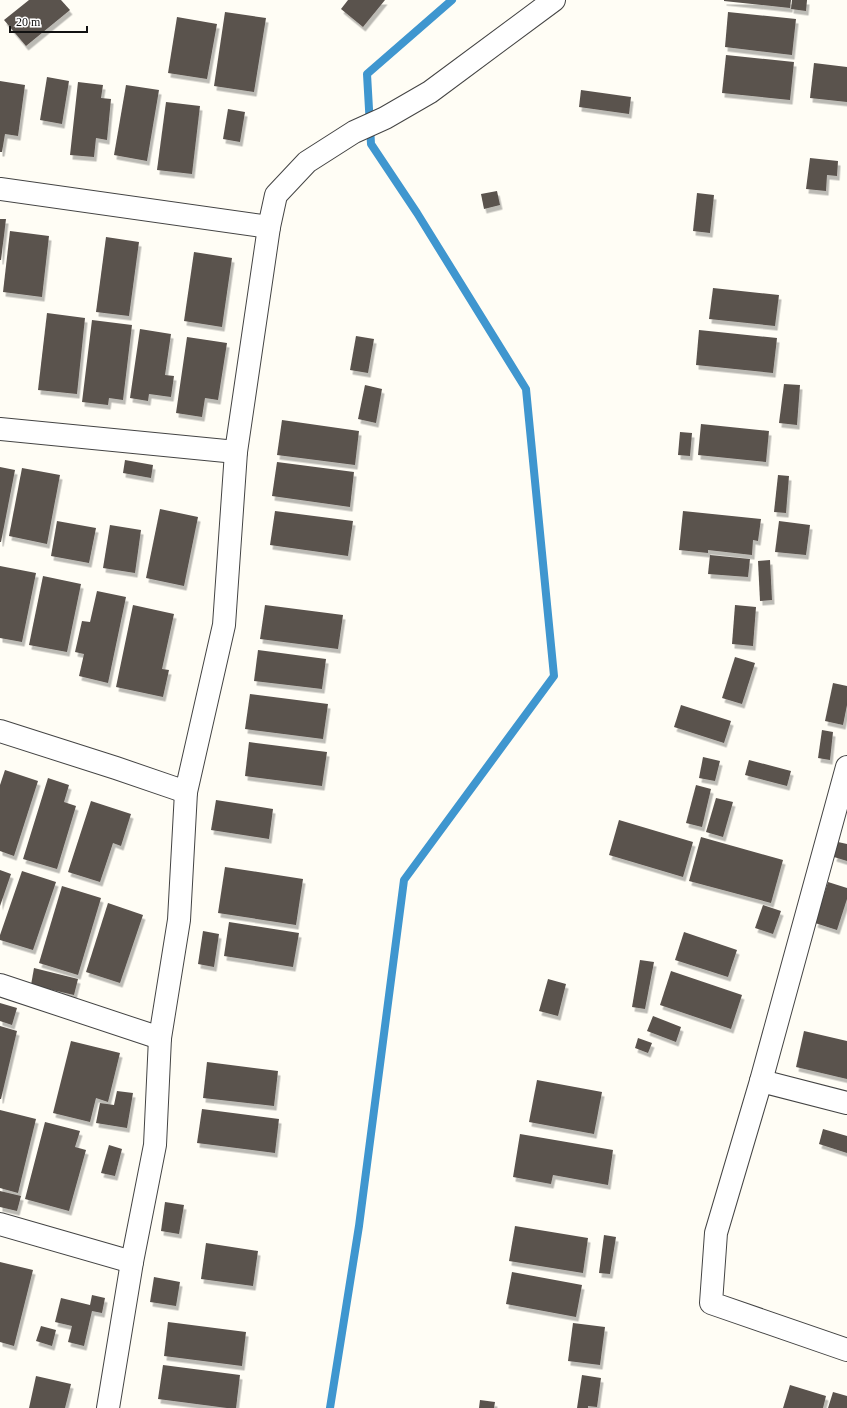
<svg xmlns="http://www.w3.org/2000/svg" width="847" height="1408" font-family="'Times New Roman',serif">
<defs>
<filter id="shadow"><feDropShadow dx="2.5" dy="4.5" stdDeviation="0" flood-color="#0004"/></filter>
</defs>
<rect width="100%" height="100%" fill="#fffdf5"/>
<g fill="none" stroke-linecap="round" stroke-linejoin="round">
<!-- stream -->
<polyline stroke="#3f96cf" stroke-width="8" points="330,1408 359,1226 404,880 554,676 526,389 417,213 371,144 367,74 452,0"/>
</g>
<!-- building -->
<g fill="#5a524d" filter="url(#shadow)">
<polygon points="29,0 61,0 70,10 26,46 4,20"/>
<polygon points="348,0 385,0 363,27 341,9"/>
<polygon points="724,0 791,0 790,8 724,1"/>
<polygon points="792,0 807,0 806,11 791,9"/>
<polygon points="225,12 266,18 254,92 214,86"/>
<polygon points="728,12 796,19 792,55 725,47"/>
<polygon points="177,17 217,24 207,79 168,73"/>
<polygon points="726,55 794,62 790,100 722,93"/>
<polygon points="814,63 847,67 847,102 810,98"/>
<polygon points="47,77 69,81 62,124 40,120"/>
<polygon points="0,81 25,85 18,136 5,134 2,152 0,152"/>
<polygon points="78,82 103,85 101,98 111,99 107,140 96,138 94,157 70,155"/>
<polygon points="126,85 159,90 147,161 114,155"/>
<polygon points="581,90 631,97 629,114 579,107"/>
<polygon points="166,102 200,106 192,174 157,170"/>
<polygon points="228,109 245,112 240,142 223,139"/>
<polygon points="810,158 838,161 837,176 827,175 826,191 806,189"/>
<polygon points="497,191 500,205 484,209 481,194"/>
<polygon points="697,193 714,195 710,233 693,231"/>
<polygon points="0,219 6,219 1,260 0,260"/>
<polygon points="10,231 49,236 42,297 3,292"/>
<polygon points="106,237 139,242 129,316 96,312"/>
<polygon points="194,252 232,258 222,327 184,321"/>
<polygon points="713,288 779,295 775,326 709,319"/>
<polygon points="47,313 85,318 77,394 38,390"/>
<polygon points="92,320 132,325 123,400 109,398 108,405 82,402"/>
<polygon points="140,329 171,334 165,375 174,376 171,397 149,394 148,401 130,398"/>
<polygon points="699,330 777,338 773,373 696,365"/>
<polygon points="356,336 374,339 368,373 350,370"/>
<polygon points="187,337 227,343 218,400 205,398 202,417 176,413"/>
<polygon points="784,384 800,385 797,425 779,423"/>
<polygon points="365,385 382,389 376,423 358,419"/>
<polygon points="282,420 359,431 355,465 277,455"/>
<polygon points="701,424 769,431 766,462 698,455"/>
<polygon points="680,432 692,433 690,456 678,455"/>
<polygon points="125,460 153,465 151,478 123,473"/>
<polygon points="277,462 354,472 350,507 272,496"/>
<polygon points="0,467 15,470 1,542 0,542"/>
<polygon points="22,468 60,475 47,544 9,536"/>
<polygon points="778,475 789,476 786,513 774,512"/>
<polygon points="160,509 198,517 184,586 146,578"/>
<polygon points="275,511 353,521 348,556 270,545"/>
<polygon points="683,511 761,519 758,541 753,540 752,555 708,550 708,553 679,550"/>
<polygon points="57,521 96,528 89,563 51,556"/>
<polygon points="779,521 810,525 806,555 775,552"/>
<polygon points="110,525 141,530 135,573 103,568"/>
<polygon points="710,555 750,559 748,577 708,574"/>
<polygon points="770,560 772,600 760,601 758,561"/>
<polygon points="0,566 36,573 22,642 0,638"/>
<polygon points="43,576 81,584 67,652 29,645"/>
<polygon points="97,591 126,597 108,683 79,676 84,654 75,652 82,621 90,622"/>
<polygon points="133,605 174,614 162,669 169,670 163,697 116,687"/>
<polygon points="265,605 343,615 338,649 260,639"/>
<polygon points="735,605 756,607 753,646 732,644"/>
<polygon points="258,650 326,659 322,689 254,681"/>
<polygon points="735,657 755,663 742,704 722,698"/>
<polygon points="833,683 847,686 847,705 843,725 825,721"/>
<polygon points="250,694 328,704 323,739 245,729"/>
<polygon points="681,705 731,721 724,743 674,727"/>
<polygon points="822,730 833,732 830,760 818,758"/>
<polygon points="249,742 327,752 322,786 245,776"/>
<polygon points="703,757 720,761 715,781 699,778"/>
<polygon points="749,760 791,771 787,786 745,775"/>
<polygon points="5,770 38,781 14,856 0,851 0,785"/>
<polygon points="48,778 69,785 64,802 76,806 57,869 23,859"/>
<polygon points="696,785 711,789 702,827 686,823"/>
<polygon points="716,798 733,802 723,837 706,832"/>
<polygon points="216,800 273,809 269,839 211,830"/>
<polygon points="91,801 131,814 121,846 113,843 100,882 68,872"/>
<polygon points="619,820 693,842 683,877 609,855"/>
<polygon points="701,837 783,860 771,903 689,881"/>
<polygon points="838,842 847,844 847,861 834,857"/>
<polygon points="225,867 303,879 296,925 218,913"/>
<polygon points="0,870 11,874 0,906"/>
<polygon points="22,871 56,882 33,950 0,940 0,935"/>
<polygon points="828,882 847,888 847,899 837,930 815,923"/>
<polygon points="62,886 101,898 78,975 39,963"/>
<polygon points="108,903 143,915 120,983 86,972"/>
<polygon points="763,905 781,911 773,934 755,928"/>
<polygon points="229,922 299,933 293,967 224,956"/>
<polygon points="203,931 219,934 214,967 198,964"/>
<polygon points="684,932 737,950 728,977 675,960"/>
<polygon points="640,960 654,962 645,1009 632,1007"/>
<polygon points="34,968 78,979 74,995 31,985"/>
<polygon points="671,971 742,995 731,1029 660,1005"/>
<polygon points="548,979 566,984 558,1016 539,1011"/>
<polygon points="0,1003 17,1008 12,1025 0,1021"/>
<polygon points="653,1016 681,1027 676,1042 647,1031"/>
<polygon points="0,1026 17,1031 1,1099 0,1099"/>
<polygon points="804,1031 847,1041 847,1079 796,1067"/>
<polygon points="638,1038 652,1043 648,1053 635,1048"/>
<polygon points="71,1041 120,1053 108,1102 96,1098 90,1122 53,1113"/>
<polygon points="207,1062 278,1071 274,1106 203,1098"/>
<polygon points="537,1080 602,1092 594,1134 529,1122"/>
<polygon points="117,1091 133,1093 127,1128 96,1123 100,1103 114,1105"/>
<polygon points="202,1109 279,1119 275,1153 197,1143"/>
<polygon points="0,1110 36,1119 18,1193 0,1188"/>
<polygon points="45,1122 80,1131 75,1147 86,1150 69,1211 25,1199"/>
<polygon points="823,1129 847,1136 847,1153 819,1144"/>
<polygon points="520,1134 613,1150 608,1185 553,1175 551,1184 513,1177"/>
<polygon points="109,1145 122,1149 115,1176 101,1173"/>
<polygon points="0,1191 21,1196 17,1211 0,1207"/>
<polygon points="165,1202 184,1205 179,1234 161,1231"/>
<polygon points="515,1226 588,1238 583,1273 509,1261"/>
<polygon points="604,1235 616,1237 610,1274 599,1273"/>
<polygon points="206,1243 258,1251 253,1286 201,1279"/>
<polygon points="0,1262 33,1270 14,1346 0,1342"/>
<polygon points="512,1272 582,1285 576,1317 506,1304"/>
<polygon points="154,1277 180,1282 176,1306 150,1302"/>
<polygon points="92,1295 105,1298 102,1313 92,1311 84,1346 68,1342 72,1326 55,1322 61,1298 90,1305"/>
<polygon points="168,1322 246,1332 242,1366 164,1356"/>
<polygon points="573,1323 605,1327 600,1365 568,1361"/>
<polygon points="41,1326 56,1330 52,1346 36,1341"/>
<polygon points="163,1365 240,1375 236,1408 227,1408 158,1399"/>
<polygon points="582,1375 601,1378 597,1407 588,1406 588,1408 577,1408"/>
<polygon points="36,1376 71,1384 65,1408 29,1408"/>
<polygon points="790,1385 826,1396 823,1408 783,1408"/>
<polygon points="833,1392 847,1396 847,1408 828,1408"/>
<polygon points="480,1400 495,1402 494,1408 479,1408"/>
</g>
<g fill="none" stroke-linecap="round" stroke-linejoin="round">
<defs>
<g id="minor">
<polyline points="0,189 269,227"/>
<polyline points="0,429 236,452 269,227 276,195 307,162 354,132 385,118 430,92 554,0"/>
<polyline points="0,731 116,768 186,792 224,625 236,452"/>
<polyline points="0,985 160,1038 179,920 186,792"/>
<polyline points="761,1081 847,767"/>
<polyline points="847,1103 761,1081 716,1233 711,1303 847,1350"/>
<polyline points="0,1224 132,1262 155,1145 160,1038"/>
<polyline points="108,1408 132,1262"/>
</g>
</defs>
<!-- minor casing -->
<use href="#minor" stroke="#444" stroke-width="24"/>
<!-- minor -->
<use href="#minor" stroke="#fff" stroke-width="22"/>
</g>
<!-- scale -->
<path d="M10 26v6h77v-6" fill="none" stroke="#111111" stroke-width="2"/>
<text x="16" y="26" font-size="12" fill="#111111" stroke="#ffffff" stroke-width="3" paint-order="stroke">20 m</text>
</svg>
